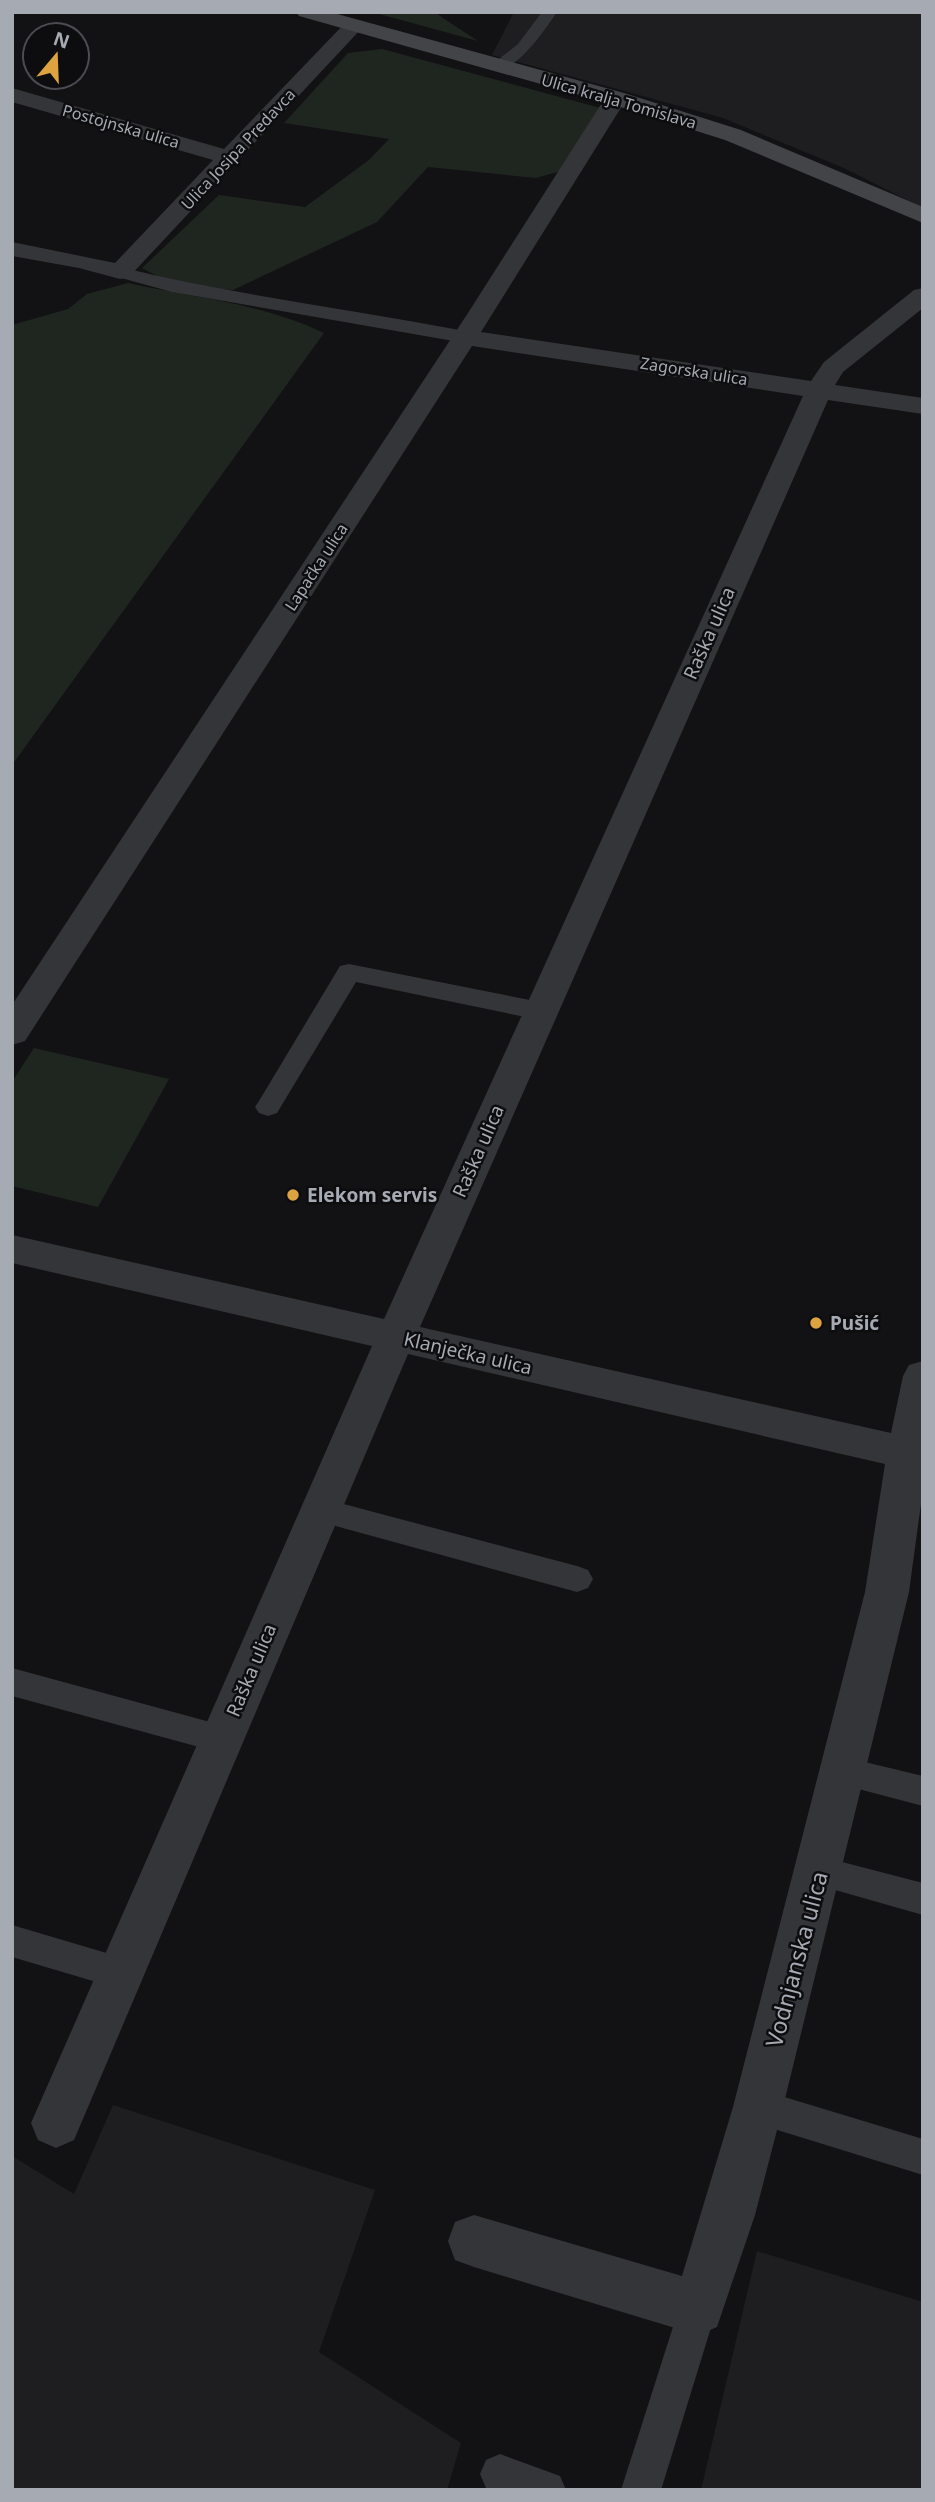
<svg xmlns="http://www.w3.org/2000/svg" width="935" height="2502" font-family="'Noto Sans',sans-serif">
<rect width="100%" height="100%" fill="#121214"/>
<!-- built -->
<g fill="#1e1e20">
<polygon points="514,12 923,12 923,208 846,169 723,118 492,55"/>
<polygon points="113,2105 375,2190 319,2352 461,2443 447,2490 12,2490 12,2156 74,2194"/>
<polygon points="757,2251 923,2302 923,2490 701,2490"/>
</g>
<!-- green -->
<g fill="#1f2620">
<polygon points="372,12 434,12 478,41"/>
<polygon points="382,49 604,109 561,171 536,178 428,167 377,222 233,290 174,285 142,268 219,195 305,207 369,160 389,139 284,123 348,53"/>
<path d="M128,283C194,298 262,303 324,333L12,765V325L68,309L87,294Z"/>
<polygon points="34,1048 169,1079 98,1207 12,1186 12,1082"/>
</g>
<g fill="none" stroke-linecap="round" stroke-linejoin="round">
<!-- lane -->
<g fill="#343538" fill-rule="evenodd">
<path d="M542,12H557C546,28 516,74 494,69V63L518,44Z"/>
<path d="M120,267C233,295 350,309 465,331L474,337L465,343L172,292L114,276L111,272Z"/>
<polygon points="349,964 540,1002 549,1005 553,1011 549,1017 540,1020 356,982 277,1113 268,1116 259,1113 255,1107 259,1101 340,966"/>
<polygon points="321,1498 577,1566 588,1570 593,1579 588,1588 577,1592 310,1519 306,1510 310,1501"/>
<polygon points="12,1668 221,1725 233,1729 238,1739 233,1749 221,1753 12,1696"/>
<polygon points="844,1757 923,1776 923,1806 832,1782 827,1772 832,1762"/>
<polygon points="819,1856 923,1883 923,1915 807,1882 802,1871 807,1860"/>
<polygon points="12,1925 120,1957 133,1961 138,1973 133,1985 120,1989 12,1957"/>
<polygon points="758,2089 923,2139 923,2175 745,2120 740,2107 745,2094"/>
<polygon points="698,2289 712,2294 717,2308 661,2490 621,2490 679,2308 684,2294"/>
<polygon points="500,2454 560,2476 566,2490 486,2488 480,2474 486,2460"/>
</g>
<!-- street -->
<g fill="#343538" fill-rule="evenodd">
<polygon points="354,19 365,25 361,29 129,277 120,279 79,268 12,256 12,242 115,263 213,160 12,102 12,88 224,149 347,21"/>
<polygon points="616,91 627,98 481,332 811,381 824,362 914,290 923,288 923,308 843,372 835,385 923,398 923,414 828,400 420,1327 891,1433 903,1376 909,1365 923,1361 923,1489 909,1592 783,2107 755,2215 717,2327 698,2335 474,2267 455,2260 448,2241 455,2222 474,2215 682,2276 733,2107 865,1592 885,1464 408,1354 74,2140 56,2148 38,2140 31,2123 372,1346 12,1263 12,1235 384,1319 803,396 472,346 25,1041 12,1045 12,1005 468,313 605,98"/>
</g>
<!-- secondary -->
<polygon fill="#424448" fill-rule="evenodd" points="296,12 330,12 624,93 741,130 923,207 923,223 725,140 608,103 299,16"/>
</g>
<!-- markers -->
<g fill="#dda340" stroke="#0d0d0f" stroke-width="2.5">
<circle cx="293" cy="1195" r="7"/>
<circle cx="816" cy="1323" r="7"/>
</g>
<g text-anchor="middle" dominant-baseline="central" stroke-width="5" stroke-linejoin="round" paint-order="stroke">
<!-- far-street labels -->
<g font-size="16" fill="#a5aab3" stroke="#0d0d0f">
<text transform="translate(619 101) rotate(16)">Ulica kralja Tomislava</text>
<text transform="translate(121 126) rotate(16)">Postojnska ulica</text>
<text transform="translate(238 149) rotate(-47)">Ulica Josipa Predavca</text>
<text transform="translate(694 371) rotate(9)">Zagorska ulica</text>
<text transform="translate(316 567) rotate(-57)">Lapačka ulica</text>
</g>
<!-- street labels -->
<g font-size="19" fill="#a5aab3" stroke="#0d0d0f">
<text transform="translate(709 633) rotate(-66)">Raška ulica</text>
<text transform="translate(478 1151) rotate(-66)">Raška ulica</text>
<text transform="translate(468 1353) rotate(13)">Klanječka ulica</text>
<text transform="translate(251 1670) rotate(-67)">Raška ulica</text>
</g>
<!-- poi labels -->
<g font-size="19" font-weight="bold" fill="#a5aab3" stroke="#0d0d0f" text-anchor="start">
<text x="307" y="1195">Elekom servis</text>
<text x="830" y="1323">Pušić</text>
</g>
<!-- near-street labels -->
<g font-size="23" fill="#a5aab3" stroke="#0d0d0f">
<text transform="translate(796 1959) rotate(-75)">Vodnjanska ulica</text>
</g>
</g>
<!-- border -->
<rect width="935" height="2502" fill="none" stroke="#a5aab3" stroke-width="28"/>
<!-- north arrow -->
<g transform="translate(56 56) rotate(19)"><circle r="33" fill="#0d0d0f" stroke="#4a4c51" stroke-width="2"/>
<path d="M0-5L12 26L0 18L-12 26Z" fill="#dda340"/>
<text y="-10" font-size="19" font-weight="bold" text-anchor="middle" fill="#a5aab3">N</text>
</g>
</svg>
